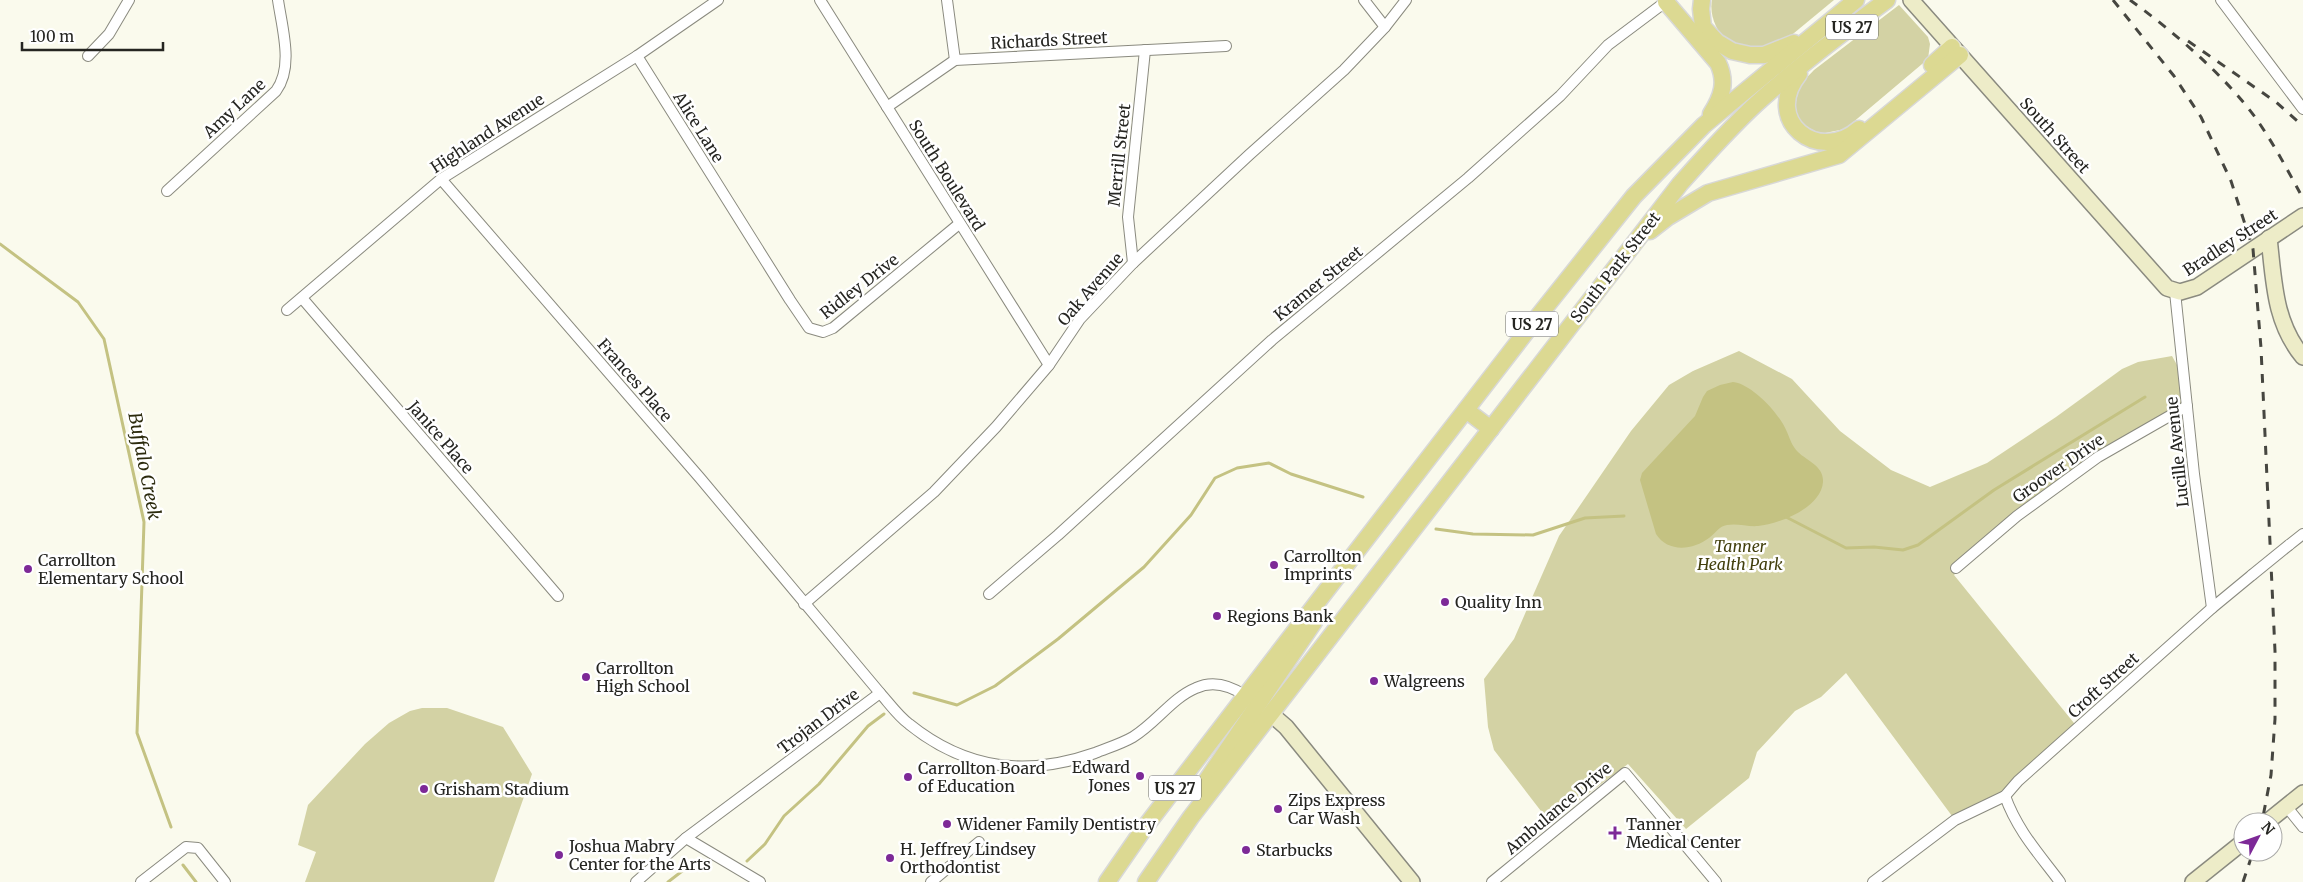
<svg xmlns="http://www.w3.org/2000/svg" width="2303" height="882" font-family="Merriweather,serif">
<rect width="100%" height="100%" fill="#fafaed"/>
<!-- green -->
<g fill="#d3d2a4">
<path d="M1712,0H1834L1782,43L1763,50L1726,42C1717,30 1709,16 1712,0Z"/>
<path d="M1899,5L1928,37L1930,44L1928,59L1845,129L1820,134L1802,124L1794,112C1798,92 1798,86 1814,70Z"/>
<polygon points="1739,351 1792,379 1840,431 1891,470 1930,487 1987,463 2056,417 2122,369 2138,362 2172,356 2177,365 2187,406 2037,495 1986,541 1954,575 2078,728 2005,796 1955,820 1846,673 1821,697 1795,711 1757,752 1749,778 1686,829 1628,764 1570,807 1544,815 1494,750 1488,727 1484,679 1514,639 1559,536 1631,431 1669,385 1693,371"/>
<polygon points="422,708 447,708 503,727 532,774 494,882 305,882 316,852 298,845 308,805 365,744 389,723 410,711"/>
</g>
<!-- water -->
<path fill="#c4c282" d="M1733,382C1752,384 1780,414 1787,432C1790,439 1792,446 1798,452C1807,461 1824,466 1823,482C1821,508 1779,524 1758,526C1748,527 1737,523 1727,525C1719,526 1716,533 1709,538C1693,550 1668,553 1656,534L1640,480L1642,473L1695,416L1703,397L1707,391L1720,385Z"/>
<g fill="none" stroke-linecap="round" stroke-linejoin="round">
<!-- stream -->
<g stroke="#c4c282" stroke-width="3">
<polyline points="0,244 78,302 104,339 144,522 137,733 171,827"/>
<polyline points="1786,517 1846,548 1874,547 1903,550 1918,545 1994,490 2145,397"/>
<polyline points="1436,529 1473,534 1533,535 1585,518 1624,516"/>
<polyline points="914,693 957,705 995,686 1058,639 1144,567 1191,515 1215,478 1237,468 1269,463 1291,474 1363,497"/>
<polyline points="747,861 765,844 784,816 819,784 868,726 884,714"/>
<polyline points="183,865 196,882"/>
<polyline points="668,882 694,862 704,864"/>
</g>
<defs>
<g id="street">
<polyline points="820,0 1049,365"/>
<polyline points="947,0 955,60"/>
<polyline points="1364,0 1385,27"/>
<polyline points="2221,0 2303,109"/>
<polyline points="88,56 109,34 129,0"/>
<polyline points="637,56 790,300 809,328 823,332 833,328 959,224"/>
<polyline points="887,107 955,60 1226,46"/>
<path d="M441,179L700,478L880,693C889,703 898,716 909,724C966,770 1027,777 1095,753C1107,748 1121,744 1133,737C1156,723 1172,698 1196,688C1213,680 1231,686 1246,696"/>
<path d="M167,191L276,91C294,67 282,28 278,0"/>
<polyline points="1133,263 1128,217 1145,50"/>
<polyline points="2175,292 2194,474 2212,608"/>
<polyline points="302,298 558,596"/>
<polyline points="287,310 441,179 637,56 718,0"/>
<polyline points="2289,545 2303,534"/>
<polyline points="1956,568 2017,516 2098,457 2187,406"/>
<polyline points="989,594 1058,535 1272,340 1468,178 1560,96 1608,45 1668,0"/>
<polyline points="804,604 934,492 996,427 1049,365 1080,319 1133,263 1249,155 1344,70 1385,27 1406,0"/>
<path d="M2005,796C2017,830 2039,854 2060,882"/>
<polyline points="2286,806 2303,827"/>
<polyline points="686,838 760,882"/>
<polyline points="141,882 186,847 198,848 225,882"/>
<polyline points="636,882 686,838 880,693"/>
<polyline points="931,882 979,842"/>
<polyline points="1492,882 1625,773 1716,882"/>
<polyline points="1873,882 1955,820 2005,796 2018,781 2212,608 2252,575"/>
</g>
<g id="secondary">
<polyline points="1911,0 2167,288 2180,292 2197,287 2303,216"/>
<path d="M2269,238C2274,281 2274,322 2303,357"/>
<polyline points="1271,714 1286,727 1412,882"/>
<polyline points="2267,822 2303,793"/>
<polyline points="2193,882 2243,842"/>
</g>
<g id="primary">
<polyline points="1702,0 1701,9 1703,27 1717,42 1732,51 1750,55 1764,55 1794,43"/>
<path d="M1666,2L1718,63C1727,82 1722,97 1711,114"/>
<polyline points="1932,65 1952,47"/>
<path d="M1799,74C1762,120 1818,165 1859,129"/>
<polyline points="1650,231 1668,217 1708,193 1839,155 1960,55"/>
<polyline points="1466,410 1491,429"/>
<polyline points="1200,790 1314,622"/>
<polyline points="1107,882 1145,827 1329,587 1536,319 1634,196 1704,125 1856,0"/>
<path d="M1146,882L1191,817L1680,184C1704,157 1729,129 1756,104C1797,67 1842,33 1887,0"/>
</g>
</defs>
<!-- street casing -->
<use href="#street" stroke="#8a8a7f" stroke-width="12"/>
<!-- secondary casing -->
<use href="#secondary" stroke="#8a8a7f" stroke-width="18"/>
<!-- primary casing -->
<use href="#primary" stroke="#d8d8d7" stroke-width="19"/>
<!-- street -->
<use href="#street" stroke="#fff" stroke-width="10"/>
<!-- secondary -->
<use href="#secondary" stroke="#edecc8" stroke-width="15"/>
<!-- primary -->
<use href="#primary" stroke="#dcd992" stroke-width="16"/>
<!-- rail -->
<g stroke="#464640" stroke-width="3" stroke-dasharray="9 9" stroke-linecap="butt">
<polyline points="2113,0 2174,76 2201,117 2231,181 2253,249 2261,348 2275,651 2275,719 2271,775 2262,822"/>
<path d="M2130,0C2173,31 2224,75 2255,117C2272,141 2286,167 2300,193"/>
<polyline points="2188,41 2276,102 2303,126"/>
<polyline points="2243,882 2253,852"/>
</g>
<defs>
<polyline id="street-bridge" points="2252,575 2289,545"/>
</defs>
<!-- street-bridge casing -->
<use href="#street-bridge" stroke="#8a8a7f" stroke-width="12" stroke-linecap="butt"/>
<!-- street-bridge -->
<use href="#street-bridge" stroke="#fff" stroke-width="10"/>
</g>
<!-- markers -->
<g fill="#7d2997" stroke="#fff" stroke-width="2">
<circle cx="1274" cy="565" r="5"/>
<circle cx="28" cy="569" r="5"/>
<circle cx="1445" cy="602" r="5"/>
<circle cx="1217" cy="616" r="5"/>
<circle cx="586" cy="677" r="5"/>
<circle cx="1374" cy="681" r="5"/>
<circle cx="1140" cy="776" r="5"/>
<circle cx="908" cy="777" r="5"/>
<circle cx="424" cy="789" r="5"/>
<circle cx="1278" cy="809" r="5"/>
<circle cx="947" cy="824" r="5"/>
<path d="M1612.5 825.5h5v5h5v5h-5v5h-5v-5h-5v-5h5z"/>
<circle cx="1246" cy="850" r="5"/>
<circle cx="559" cy="855" r="5"/>
<circle cx="890" cy="858" r="5"/>
</g>
<g text-anchor="middle" dominant-baseline="central" stroke-width="5" stroke-linejoin="round" paint-order="stroke">
<!-- shield labels -->
<g fill="#fff" stroke="#666664" stroke-width="1">
<rect x="1826" y="14.5" width="52" height="25" rx="4"/>
<rect x="1506" y="311.5" width="52" height="25" rx="4"/>
<rect x="1149" y="775.5" width="52" height="25" rx="4"/>
</g>
<g font-size="15" font-weight="bold" fill="#252521">
<text x="1852" y="27">US 27</text>
<text x="1532" y="324">US 27</text>
<text x="1175" y="788">US 27</text>
</g>
<!-- street labels -->
<g font-size="16" fill="#252521" stroke="#fff">
<text transform="translate(1049 40) rotate(-3)">Richards Street</text>
<text transform="translate(234 108) rotate(-43)">Amy Lane</text>
<text transform="translate(699 127) rotate(58)">Alice Lane</text>
<text transform="translate(487 133) rotate(-33)">Highland Avenue</text>
<text transform="translate(2055 135) rotate(48)">South Street</text>
<text transform="translate(1119 155) rotate(-84)">Merrill Street</text>
<text transform="translate(947 175) rotate(58)">South Boulevard</text>
<text transform="translate(2230 242) rotate(-33)">Bradley Street</text>
<text transform="translate(1615 267) rotate(-52)">South Park Street</text>
<text transform="translate(1318 283) rotate(-39)">Kramer Street</text>
<text transform="translate(859 286) rotate(-38)">Ridley Drive</text>
<text transform="translate(1090 289) rotate(-49)">Oak Avenue</text>
<text transform="translate(635 380) rotate(49)">Frances Place</text>
<text transform="translate(441 437) rotate(49)">Janice Place</text>
<text transform="translate(2177 452) rotate(-96)">Lucille Avenue</text>
<text transform="translate(2058 468) rotate(-35)">Groover Drive</text>
<text transform="translate(2103 685) rotate(-42)">Croft Street</text>
<text transform="translate(818 721) rotate(-37)">Trojan Drive</text>
<text transform="translate(1558 808) rotate(-40)">Ambulance Drive</text>
</g>
<!-- park labels -->
<g font-size="16" font-style="italic" fill="#423f0d" stroke="#fff">
<text x="1740" y="546">Tanner<tspan x="1740" dy="18">Health Park</tspan></text>
</g>
<!-- poi labels -->
<g font-size="16" fill="#252521" stroke="#fff" text-anchor="start">
<text x="1284" y="556">Carrollton<tspan x="1284" dy="18">Imprints</tspan></text>
<text x="38" y="560">Carrollton<tspan x="38" dy="18">Elementary School</tspan></text>
<text x="1455" y="602">Quality Inn</text>
<text x="1227" y="616">Regions Bank</text>
<text x="596" y="668">Carrollton<tspan x="596" dy="18">High School</tspan></text>
<text x="1384" y="681">Walgreens</text>
<text x="1130" y="767" text-anchor="end">Edward<tspan x="1130" dy="18">Jones</tspan></text>
<text x="918" y="768">Carrollton Board<tspan x="918" dy="18">of Education</tspan></text>
<text x="434" y="789">Grisham Stadium</text>
<text x="1288" y="800">Zips Express<tspan x="1288" dy="18">Car Wash</tspan></text>
<text x="957" y="824">Widener Family Dentistry</text>
<text x="1626" y="824">Tanner<tspan x="1626" dy="18">Medical Center</tspan></text>
<text x="569" y="846">Joshua Mabry<tspan x="569" dy="18">Center for the Arts</tspan></text>
<text x="900" y="849">H. Jeffrey Lindsey<tspan x="900" dy="18">Orthodontist</tspan></text>
<text x="1256" y="850">Starbucks</text>
</g>
<!-- water labels -->
<g font-size="18" font-style="italic" fill="#2c2b0e" stroke="#fff">
<text transform="translate(145 466) rotate(79)">Buffalo Creek</text>
</g>
</g>
<!-- north arrow -->
<g transform="translate(2258 837) rotate(49)"><circle r="24" fill="#ffffff" stroke="#a8a8a6"/>
<path d="M0-4L9 19L0 12L-9 19Z" fill="#7d2997"/>
<text y="-8" font-size="14" font-weight="bold" text-anchor="middle" fill="#252521">N</text>
</g>
<!-- scale -->
<path d="M22 42v8h141v-8" fill="none" stroke="#252521" stroke-width="2.5"/>
<text x="30" y="42" font-size="15" fill="#252521" stroke="#ffffff" stroke-width="4" paint-order="stroke">100 m</text>
</svg>
